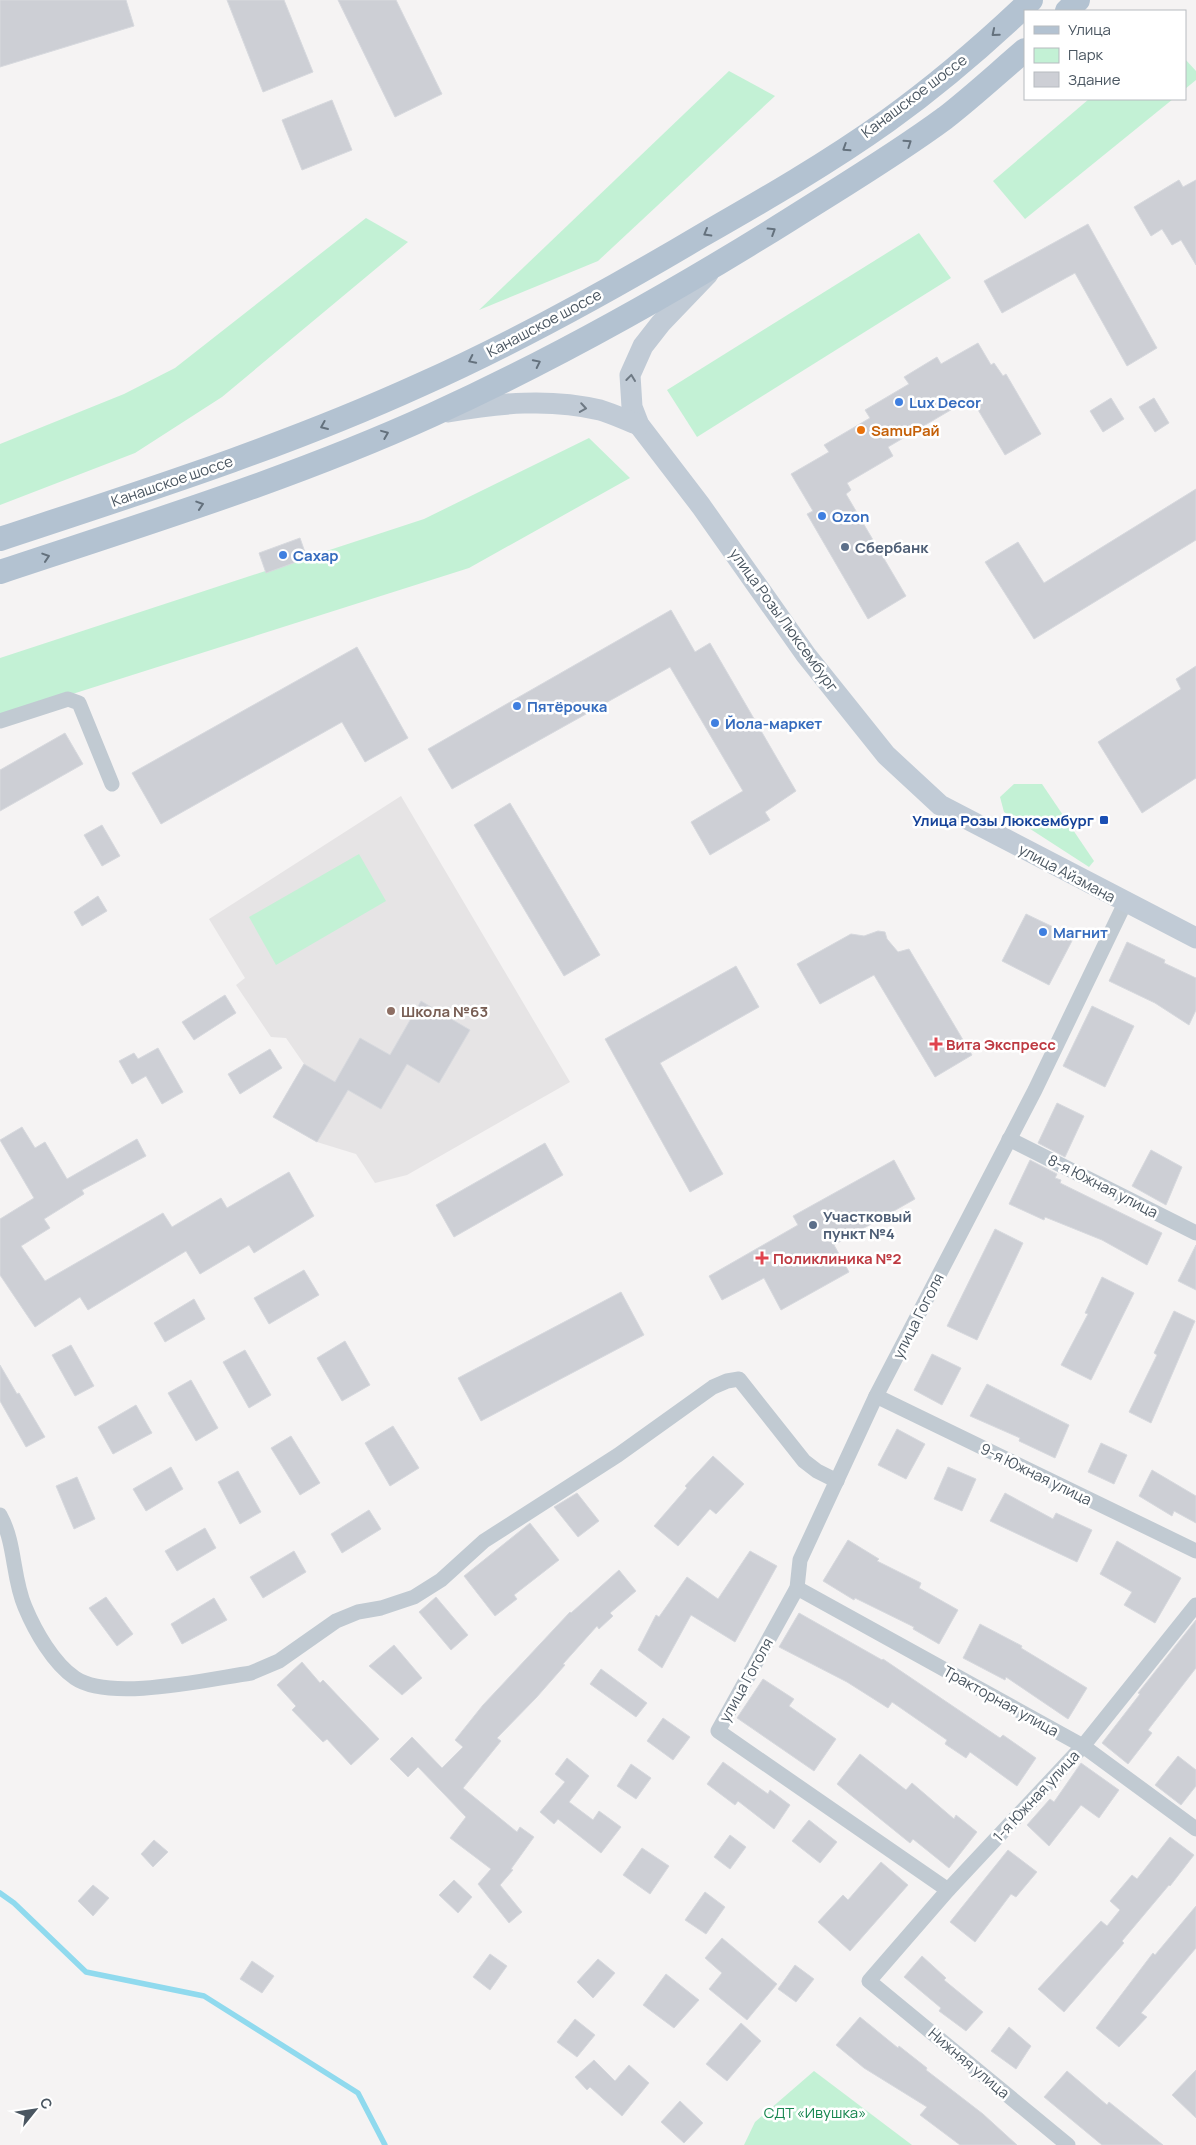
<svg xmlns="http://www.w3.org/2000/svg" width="1196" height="2145" font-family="Manrope,sans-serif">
<rect width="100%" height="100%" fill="#f5f3f3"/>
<!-- education -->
<polygon fill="#e6e4e5" points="401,796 570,1082 407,1175 375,1183 356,1154 317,1142 273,1117 304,1064 286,1038 271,1037 236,985 245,978 209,919"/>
<!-- green -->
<g fill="#c3f1d5">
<polygon points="1185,59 1196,71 1196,80 1185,89"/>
<polygon points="729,71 775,96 598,261 479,310"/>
<polygon points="1089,99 1173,99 1025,219 993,181"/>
<polygon points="366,218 408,242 222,397 135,453 0,505 0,444 124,394 175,368"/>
<polygon points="919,233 951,278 697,437 667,390"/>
<polygon points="589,438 630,478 469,568 0,717 0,658 424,519"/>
<polygon points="1014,784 1042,784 1094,861 1089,867 1004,812 1000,797"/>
<polygon points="359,854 386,901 276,965 249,917"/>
<polygon points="814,2071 912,2145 744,2145 755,2122"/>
</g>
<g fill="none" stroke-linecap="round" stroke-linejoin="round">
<!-- stream -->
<polyline stroke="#90daee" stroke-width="5.5" points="0,1893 14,1903 86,1972 204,1996 358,2093 385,2145"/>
</g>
<!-- building -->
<g fill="#cdcfd5" stroke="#d7d9de">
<polygon points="0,0 126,0 134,26 0,67"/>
<polygon points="227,0 284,0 313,72 263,92"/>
<polygon points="338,0 396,0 442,94 395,117"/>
<polygon points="332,100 352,150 302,170 282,120"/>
<polygon points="1179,180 1183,187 1196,180 1196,265 1181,240 1172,245 1162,229 1151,236 1134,207"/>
<polygon points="1088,224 1157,348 1127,366 1075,273 1002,313 984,281"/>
<polygon points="978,343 991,365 994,363 1003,376 1006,374 1041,434 1005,455 971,398 888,447 893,456 847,483 851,490 846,494 906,596 868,619 807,514 813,511 791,474 829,452 824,445 870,418 865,410 909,384 904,377 937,357 941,364"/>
<polygon points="1111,398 1124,419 1103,432 1090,411"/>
<polygon points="1154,398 1169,423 1155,432 1139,407"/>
<polygon points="1196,489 1196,540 1034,639 985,562 1018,542 1044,583"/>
<polygon points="300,538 307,558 266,573 259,553"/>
<polygon points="671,610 695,652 710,643 796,791 765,812 770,820 710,855 691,822 743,791 670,667 452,789 428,749"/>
<polygon points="357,647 408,738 365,762 342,722 161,824 132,773"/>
<polygon points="1196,666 1196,778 1142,813 1098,742 1181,689 1176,679"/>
<polygon points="65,733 83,764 0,811 0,770"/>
<polygon points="510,803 600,955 564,976 474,825"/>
<polygon points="102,825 120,856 102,866 84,835"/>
<polygon points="98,896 107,911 82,926 74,912"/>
<polygon points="1026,914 1074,937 1049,985 1002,961"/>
<polygon points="878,931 885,932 887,939 898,952 909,949 972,1055 935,1077 874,975 820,1004 797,964 851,934 864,936"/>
<polygon points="1127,942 1165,960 1164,963 1196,978 1196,1010 1189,1025 1155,1003 1109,981"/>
<polygon points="736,966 759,1007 660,1063 723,1174 690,1192 605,1039"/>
<polygon points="225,995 236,1013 194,1040 182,1022"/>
<polygon points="421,1001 470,1030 439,1083 407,1064 381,1109 348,1090 317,1142 273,1117 304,1064 335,1082 360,1038 390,1055"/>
<polygon points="1092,1006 1134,1026 1105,1087 1063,1066"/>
<polygon points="158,1048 183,1092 162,1104 146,1076 132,1084 119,1061 134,1053 138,1059"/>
<polygon points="270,1049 282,1068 240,1094 228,1074"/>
<polygon points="1057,1103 1084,1116 1065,1157 1038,1143"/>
<polygon points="22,1127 35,1148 45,1142 67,1179 137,1139 146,1156 82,1190 84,1194 44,1219 50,1228 21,1246 45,1281 163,1213 172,1227 221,1198 227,1208 289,1172 314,1216 254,1253 249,1245 200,1274 186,1251 88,1310 80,1297 35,1327 0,1275 0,1219 34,1198 0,1140"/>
<polygon points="545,1143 563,1175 454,1237 436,1205"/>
<polygon points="1151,1150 1182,1167 1166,1205 1132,1186"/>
<polygon points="894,1160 915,1199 834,1245 849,1272 781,1310 764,1278 722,1300 709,1276 798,1225 793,1216"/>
<polygon points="1030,1160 1057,1174 1055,1178 1061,1180 1060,1183 1162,1233 1147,1265 1102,1240 1045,1217 1044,1220 1009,1204"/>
<polygon points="995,1229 1023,1243 977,1340 947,1326"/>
<polygon points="1196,1245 1196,1290 1178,1281"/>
<polygon points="304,1270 319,1295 269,1324 254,1298"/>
<polygon points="1102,1277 1134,1293 1091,1380 1061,1365 1088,1314 1085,1313"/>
<polygon points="621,1292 644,1335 481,1421 458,1378"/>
<polygon points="194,1299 205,1319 165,1342 154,1323"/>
<polygon points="1174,1311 1195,1321 1151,1423 1129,1412 1157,1355 1154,1353"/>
<polygon points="345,1341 370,1385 342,1401 317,1358"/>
<polygon points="71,1345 94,1386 75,1396 52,1355"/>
<polygon points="245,1350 271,1395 249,1408 223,1362"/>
<polygon points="932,1354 961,1368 942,1405 914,1390"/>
<polygon points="0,1365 17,1394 19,1393 45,1437 26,1447 0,1401"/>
<polygon points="191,1380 218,1428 196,1441 168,1393"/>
<polygon points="987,1384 1069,1425 1055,1458 1019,1441 1020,1438 970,1416"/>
<polygon points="136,1405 152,1433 113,1454 98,1427"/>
<polygon points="393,1426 419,1468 390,1486 365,1443"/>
<polygon points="897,1429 925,1444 906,1479 878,1465"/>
<polygon points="291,1436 320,1483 300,1495 271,1448"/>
<polygon points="1101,1443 1127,1455 1114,1484 1088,1472"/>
<polygon points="713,1456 744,1484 716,1514 710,1509 678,1546 654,1526 687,1488 685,1486"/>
<polygon points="171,1467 183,1489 146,1511 133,1489"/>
<polygon points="948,1467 976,1479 962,1511 934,1499"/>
<polygon points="1152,1470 1196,1496 1196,1523 1174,1511 1172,1516 1139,1496"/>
<polygon points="238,1471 261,1512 240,1524 218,1482"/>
<polygon points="77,1477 95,1519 74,1529 56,1486"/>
<polygon points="577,1493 599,1521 578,1537 554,1507"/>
<polygon points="1005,1493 1053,1519 1056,1513 1092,1530 1077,1562 990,1521"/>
<polygon points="369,1510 381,1529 342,1553 331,1534"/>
<polygon points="530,1523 559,1560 514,1595 517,1599 495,1616 464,1576"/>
<polygon points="205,1528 216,1548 177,1571 165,1551"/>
<polygon points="848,1540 879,1559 877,1561 921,1583 919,1588 958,1610 939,1644 913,1629 914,1627 855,1598 854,1600 823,1581"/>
<polygon points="1117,1541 1181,1578 1155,1623 1124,1605 1132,1592 1100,1574"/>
<polygon points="294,1551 306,1572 263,1598 250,1577"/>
<polygon points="750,1551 777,1566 735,1642 691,1615 662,1668 638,1650 656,1615 659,1617 687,1577 718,1599"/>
<polygon points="619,1570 636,1591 610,1613 613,1616 599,1629 597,1626 563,1664 565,1665 536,1698 497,1738 501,1741 463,1788 517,1832 520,1827 534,1837 511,1869 513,1870 500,1885 522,1912 509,1923 478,1884 491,1869 450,1838 466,1817 418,1767 408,1777 390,1759 412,1737 442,1768 463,1747 455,1740 483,1705 570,1612 571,1613"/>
<polygon points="106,1597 133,1634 117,1646 89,1608"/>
<polygon points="436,1597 468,1635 451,1650 419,1612"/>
<polygon points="214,1598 227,1620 182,1644 171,1624"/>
<polygon points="799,1613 882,1660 883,1659 1000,1738 1003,1735 1036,1758 1017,1786 970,1752 966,1758 945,1744 947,1740 892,1702 888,1708 847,1682 779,1647"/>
<polygon points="1196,1620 1196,1668 1148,1730 1152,1733 1128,1764 1102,1743 1140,1694 1138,1693"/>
<polygon points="980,1624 1022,1646 1021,1648 1087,1688 1068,1719 1006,1677 1005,1680 963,1658"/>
<polygon points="394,1645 422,1678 402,1695 369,1666"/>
<polygon points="302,1662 320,1683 323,1680 379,1739 351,1765 327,1739 323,1742 292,1710 296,1706 277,1685"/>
<polygon points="601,1669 647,1703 636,1717 590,1684"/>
<polygon points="763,1679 794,1699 789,1706 836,1739 814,1771 737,1718"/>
<polygon points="663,1718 690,1737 673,1760 647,1741"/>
<polygon points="860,1754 906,1790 912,1783 954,1819 956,1815 977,1832 949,1868 913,1839 910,1843 837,1784"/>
<polygon points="1178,1756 1196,1770 1196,1786 1181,1805 1155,1785"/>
<polygon points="567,1758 589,1776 569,1802 593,1820 599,1811 621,1827 601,1853 558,1819 554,1824 540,1812 565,1782 555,1774"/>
<polygon points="723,1762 768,1794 770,1790 790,1805 774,1829 738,1801 735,1805 707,1784"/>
<polygon points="1081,1763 1119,1790 1099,1818 1081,1805 1049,1846 1027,1825 1050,1799 1054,1802"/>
<polygon points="631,1764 651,1778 636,1799 617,1786"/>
<polygon points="809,1820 837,1842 820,1863 792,1841"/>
<polygon points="730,1835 746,1847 730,1869 714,1857"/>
<polygon points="1170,1837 1194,1855 1170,1886 1169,1885 1122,1941 1124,1943 1064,2012 1038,1989 1101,1921 1107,1926 1120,1910 1110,1901 1132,1875 1137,1879"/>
<polygon points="154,1840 168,1852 153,1867 141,1854"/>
<polygon points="642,1848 669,1866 650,1894 623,1875"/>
<polygon points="1008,1850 1037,1872 1016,1897 1011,1894 975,1942 950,1922"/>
<polygon points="881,1862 908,1885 850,1951 818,1922 843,1895 848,1900"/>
<polygon points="454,1880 472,1897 458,1913 439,1895"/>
<polygon points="93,1885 109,1898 93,1916 78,1901"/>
<polygon points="705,1892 725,1907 706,1934 685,1920"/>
<polygon points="1196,1906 1196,1948 1141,2013 1147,2017 1119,2047 1096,2028 1153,1953 1155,1955"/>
<polygon points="722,1938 777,1984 747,2020 709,1989 722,1973 705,1958"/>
<polygon points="490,1954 507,1966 490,1990 473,1977"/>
<polygon points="922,1956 946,1978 944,1980 983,2012 966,2031 939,2011 941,2008 904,1977"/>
<polygon points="598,1959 615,1973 593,1998 577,1982"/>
<polygon points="252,1961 274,1976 262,1993 240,1979"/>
<polygon points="795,1965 814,1979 796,2002 778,1989"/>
<polygon points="666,1974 699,2000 674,2028 643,2005"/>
<polygon points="860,2017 898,2048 899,2046 927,2068 926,2070 983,2114 1017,2145 960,2145 920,2115 927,2107 864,2068 836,2045"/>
<polygon points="575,2019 595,2035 577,2057 557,2042"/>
<polygon points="741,2023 761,2041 727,2081 706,2064"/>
<polygon points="1009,2027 1031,2046 1016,2069 991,2051"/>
<polygon points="594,2060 615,2081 629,2065 649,2083 622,2116 590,2087 587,2090 575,2077"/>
<polygon points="1196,2070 1196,2118 1172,2095"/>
<polygon points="1067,2071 1107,2105 1109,2102 1163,2145 1102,2145 1044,2097"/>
<polygon points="680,2101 703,2123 684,2143 661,2122"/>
</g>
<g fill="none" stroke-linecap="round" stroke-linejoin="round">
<!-- street -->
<g stroke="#c1cad2" stroke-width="15">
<polyline points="0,721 68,699 79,703 112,784"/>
<polyline points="1009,1139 1196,1233"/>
<polyline points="876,1396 1196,1551"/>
<path d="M0,1515C16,1544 12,1577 25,1607C35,1631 53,1663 75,1678C110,1702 209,1679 251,1673L279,1661L336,1621L358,1612L381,1608L414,1597L441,1580L484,1541L618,1455L713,1387L727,1381L739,1379L804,1461L817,1471L837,1481"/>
<polyline points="797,1588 1083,1746 1196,1829"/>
<polyline points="948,1890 718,1731 797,1588 800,1560 876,1396 1035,1090 1125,903"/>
<polyline points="1068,2145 869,1981 948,1890 1083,1746 1196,1605"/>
</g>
<!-- secondary -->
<g stroke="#c1cbd6" stroke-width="21">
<polyline points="708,274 661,323 643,346 630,375 632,407 639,425 701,506 806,655 886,755 940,805 1196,938"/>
<path d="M448,412C498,403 550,398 600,410C613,414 626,420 639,425"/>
</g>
<!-- primary -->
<g stroke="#b3c2d1" stroke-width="24">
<polyline points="1067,11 1078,0"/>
<path d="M0,539C142,492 284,447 420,385C517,342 610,290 701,236C764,200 828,163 887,121C937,85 986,43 1031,0"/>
<path d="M0,572C144,524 294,478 432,415C555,359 674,292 789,220C841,187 895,155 945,118C972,97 998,73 1025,50"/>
</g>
</g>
<!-- one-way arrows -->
<defs><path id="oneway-chevron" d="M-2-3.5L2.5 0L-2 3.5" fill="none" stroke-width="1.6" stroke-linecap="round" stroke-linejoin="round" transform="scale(1.25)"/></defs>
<g stroke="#64717d">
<use href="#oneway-chevron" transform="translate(995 33) rotate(140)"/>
<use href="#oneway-chevron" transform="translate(908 143) rotate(-34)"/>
<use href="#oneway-chevron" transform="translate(846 148) rotate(147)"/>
<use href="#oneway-chevron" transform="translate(772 231) rotate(-32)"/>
<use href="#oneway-chevron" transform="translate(707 233) rotate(150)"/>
<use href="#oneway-chevron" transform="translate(472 360) rotate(154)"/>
<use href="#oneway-chevron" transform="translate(537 363) rotate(-26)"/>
<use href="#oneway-chevron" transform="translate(324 426) rotate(157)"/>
<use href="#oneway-chevron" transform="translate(385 434) rotate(-22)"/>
<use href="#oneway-chevron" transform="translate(200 505) rotate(-18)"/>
<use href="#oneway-chevron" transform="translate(46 557) rotate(-18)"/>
</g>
<g stroke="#6e7984">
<use href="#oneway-chevron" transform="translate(631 378) rotate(-83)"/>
<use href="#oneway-chevron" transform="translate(583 408) rotate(9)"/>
</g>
<!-- markers -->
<g fill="#3f7fe0" stroke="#fff" stroke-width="2">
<circle cx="899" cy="402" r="5"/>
<circle cx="822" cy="516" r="5"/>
<circle cx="283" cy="555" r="5"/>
<circle cx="517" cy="706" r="5"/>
<circle cx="715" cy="723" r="5"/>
<circle cx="1043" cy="932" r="5"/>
</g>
<circle fill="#e8710a" stroke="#fff" stroke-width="2" cx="861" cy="430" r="5"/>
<g fill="#5c6f8a" stroke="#fff" stroke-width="2">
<circle cx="845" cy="547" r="5"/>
<circle cx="813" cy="1225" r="5"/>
</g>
<rect fill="#1a4fb4" stroke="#fff" stroke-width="2" x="1099" y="815" width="10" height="10" rx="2.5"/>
<circle fill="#8d6e63" stroke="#fff" stroke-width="2" cx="391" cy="1011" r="5"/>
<g fill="#e0444e" stroke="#fff" stroke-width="2">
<path d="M933.5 1036.5h5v5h5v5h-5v5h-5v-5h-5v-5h5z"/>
<path d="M759.5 1250.5h5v5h5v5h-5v5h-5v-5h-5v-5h5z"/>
</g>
<g text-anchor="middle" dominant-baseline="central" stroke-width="5" stroke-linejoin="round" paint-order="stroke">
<!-- street labels -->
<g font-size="15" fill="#4a5661" stroke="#fff">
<text transform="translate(914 96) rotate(-37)">Канашское шоссе</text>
<text transform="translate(544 323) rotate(-28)">Канашское шоссе</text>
<text transform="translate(172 481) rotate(-19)">Канашское шоссе</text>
<text transform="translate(784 620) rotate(54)">улица Розы Люксембург</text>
<text transform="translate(1067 873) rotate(28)">улица Айзмана</text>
<text transform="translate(1103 1186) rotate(27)">8-я Южная улица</text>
<text transform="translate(918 1316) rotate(-63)">улица Гоголя</text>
<text transform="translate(1036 1474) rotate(26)">9-я Южная улица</text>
<text transform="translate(746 1680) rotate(-61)">улица Гоголя</text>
<text transform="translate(1001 1701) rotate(29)">Тракторная улица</text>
<text transform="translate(1036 1796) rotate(-47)">1-я Южная улица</text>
<text transform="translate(969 2063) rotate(40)">Нижняя улица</text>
</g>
<!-- shop labels -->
<g font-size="15" font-weight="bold" fill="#366cbe" stroke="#fff" text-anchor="start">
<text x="909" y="402">Lux Decor</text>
<text x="832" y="516">Ozon</text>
<text x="293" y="555">Сахар</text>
<text x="527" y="706">Пятёрочка</text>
<text x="725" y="723">Йола-маркет</text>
<text x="1053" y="932">Магнит</text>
</g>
<!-- food labels -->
<g font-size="15" font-weight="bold" fill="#c56008" stroke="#fff" text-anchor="start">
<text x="871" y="430">SamuРай</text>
</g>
<!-- service labels -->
<g font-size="15" font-weight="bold" fill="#4e5e75" stroke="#fff" text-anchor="start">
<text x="855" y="547">Сбербанк</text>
<text x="823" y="1216">Участковый<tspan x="823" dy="17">пункт №4</tspan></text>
</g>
<!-- transit labels -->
<g font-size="15" font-weight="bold" fill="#164399" stroke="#fff" text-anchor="end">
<text x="1094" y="820">Улица Розы Люксембург</text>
</g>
<!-- education labels -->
<g font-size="15" font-weight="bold" fill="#785e54" stroke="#fff" text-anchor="start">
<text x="401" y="1011">Школа №63</text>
</g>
<!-- health labels -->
<g font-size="15" font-weight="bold" fill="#be3a42" stroke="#fff" text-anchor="start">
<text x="946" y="1044">Вита Экспресс</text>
<text x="773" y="1258">Поликлиника №2</text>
</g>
<!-- park labels -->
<g font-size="15" fill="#17864f" stroke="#fff">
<text x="815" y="2112">СДТ «Ивушка»</text>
</g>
</g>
<!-- legend -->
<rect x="1024" y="10" width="162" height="90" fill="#ffffff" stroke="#b7bbc0"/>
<rect x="1034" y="26" width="25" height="8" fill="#b3c2d1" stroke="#b7bbc0"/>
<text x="1068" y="35" font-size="15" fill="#4a5661">Улица</text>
<rect x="1034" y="48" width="25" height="15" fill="#c3f1d5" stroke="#b7bbc0"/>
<text x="1068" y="60" font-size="15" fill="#4a5661">Парк</text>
<rect x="1034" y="72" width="25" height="15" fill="#cdcfd5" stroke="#b7bbc0"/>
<text x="1068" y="85" font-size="15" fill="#4a5661">Здание</text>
<!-- north arrow -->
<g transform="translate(35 2110) rotate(60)" stroke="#ffffff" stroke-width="4" paint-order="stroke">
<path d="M0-4L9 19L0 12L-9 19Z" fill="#4a5661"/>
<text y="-8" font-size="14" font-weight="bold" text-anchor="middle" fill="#4a5661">С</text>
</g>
</svg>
